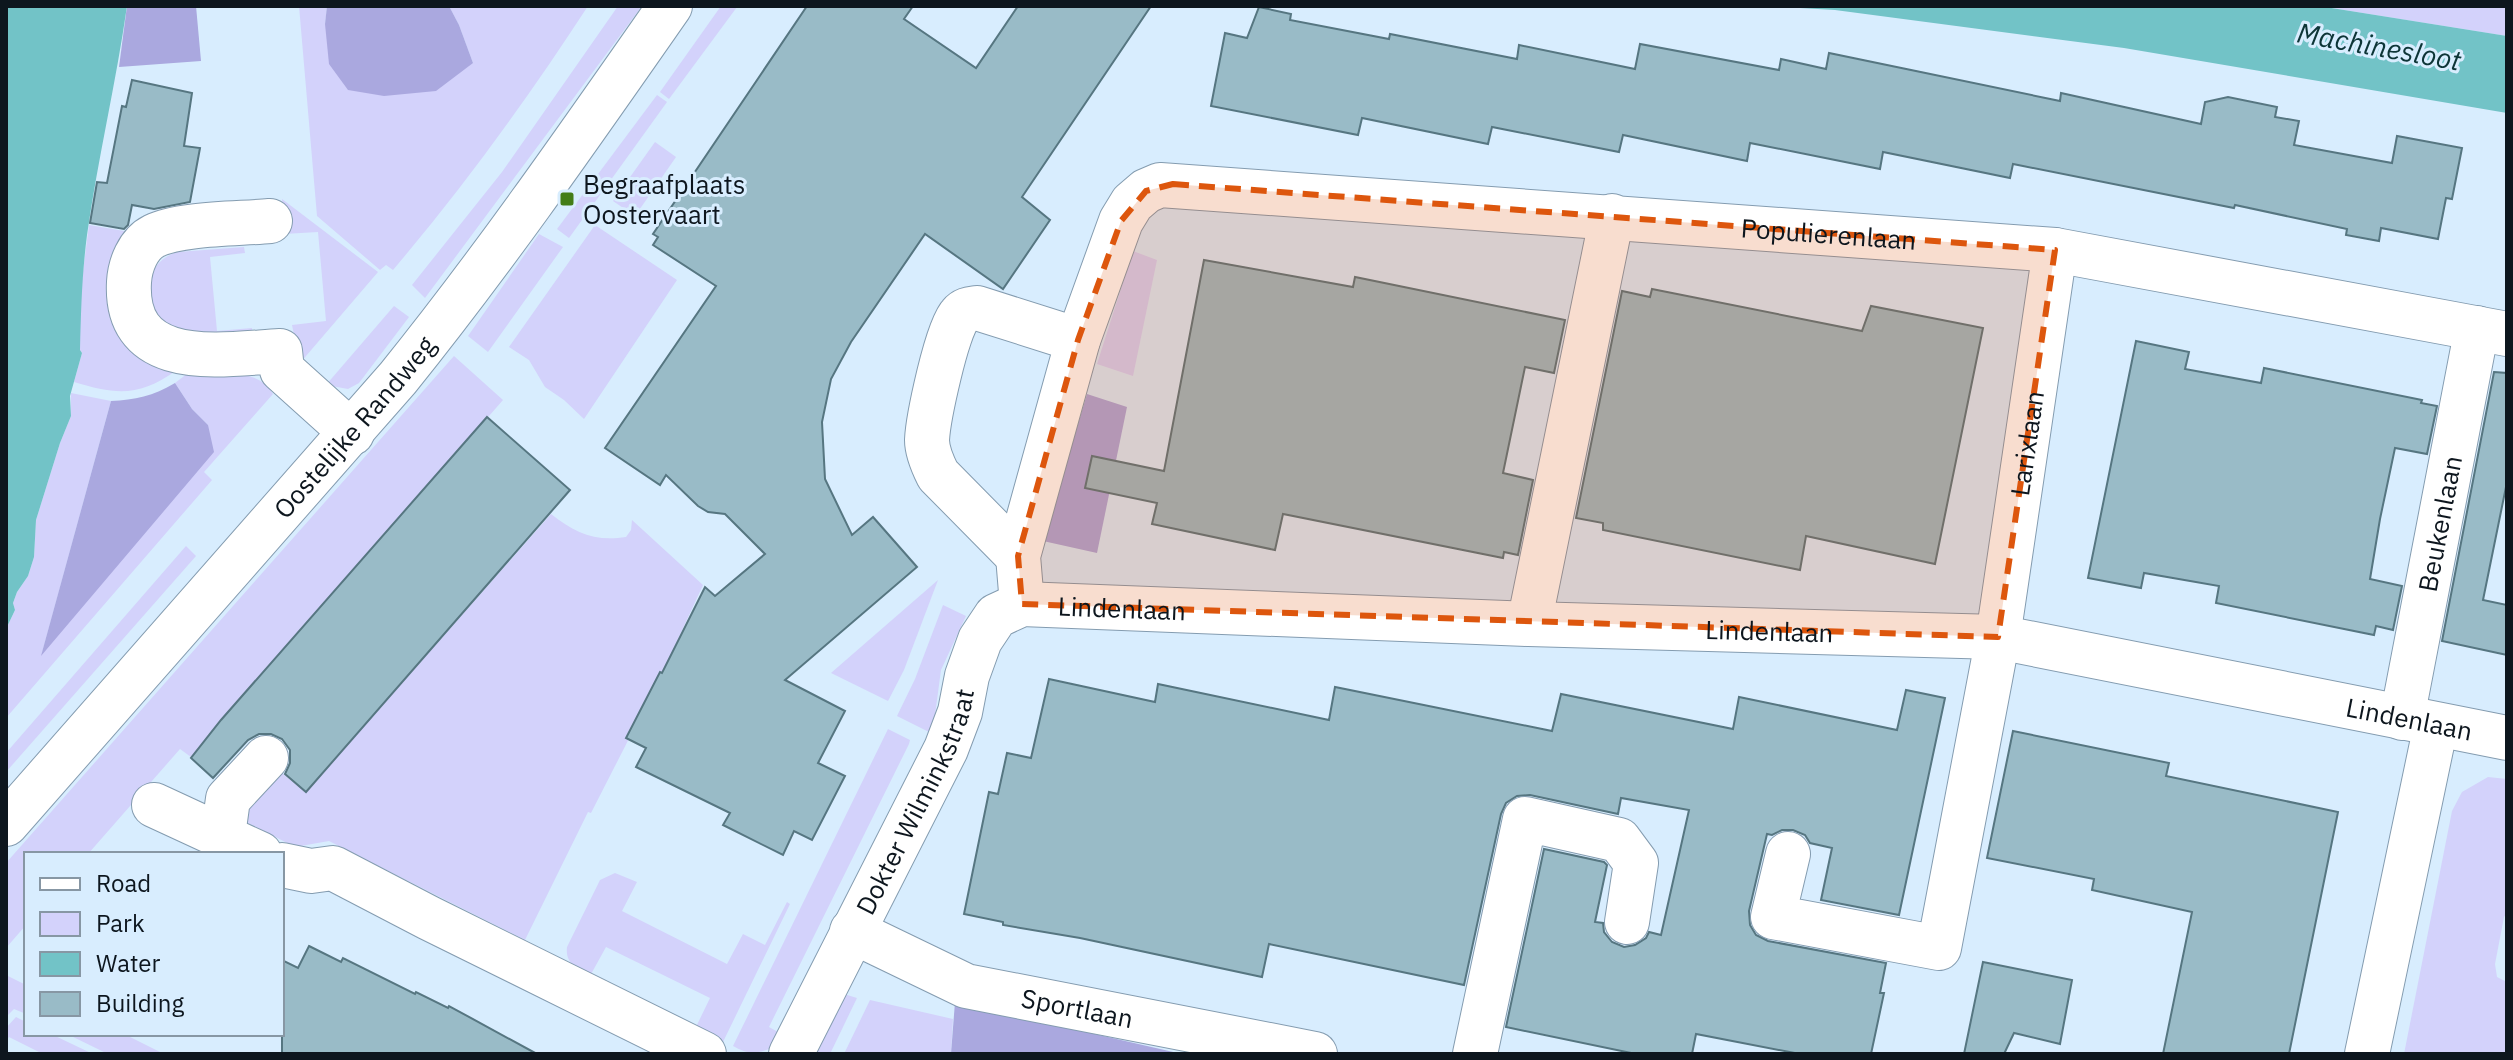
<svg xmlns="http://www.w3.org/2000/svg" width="2513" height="1060" font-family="'IBM Plex Sans',sans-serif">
<rect width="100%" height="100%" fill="#d8edfe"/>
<!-- green -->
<g fill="#d3d2fb">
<path d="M299,6H327L325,24L473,63L459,25L449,6H588C528,98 464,186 393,270L386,265L380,270L317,216Z"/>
<polygon points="618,6 642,6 425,298 412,285 502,172"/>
<polygon points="721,6 737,7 669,99 660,92"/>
<polygon points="2319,6 2507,6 2507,36"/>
<polygon points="657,95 667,102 569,238 557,229"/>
<polygon points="655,142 676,157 635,216 613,201"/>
<polygon points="282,199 378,272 300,363 292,325 326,321 318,232 284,234"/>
<path d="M89,225L124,231L115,288L177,370C139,397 117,395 74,382L82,353L80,350V295Z"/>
<polygon points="595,225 677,280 584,419 564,400 545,387 529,360 509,347"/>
<polygon points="539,234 563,247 488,352 468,336"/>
<path d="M244,247L245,253L210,257L217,331L252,328L253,345L167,336L144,286C153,270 159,257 178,252Z"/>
<polygon points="1133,251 1157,260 1133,376 1097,364"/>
<polygon points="394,306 409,317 359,383 348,389 326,385"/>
<polygon points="454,356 503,400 191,757 180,749 88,854 26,854 26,925 6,948 6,863"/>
<path d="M188,373C218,378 255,364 273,394L204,472L212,480L6,718V629L15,610L13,603L17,592L28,576L34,557L36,520L60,443L71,416V393L111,401L42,653L208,425L192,409L175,383Z"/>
<path d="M551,514C575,533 595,542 626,537L631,530L632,520L703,585L661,676L591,813L588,812L525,940L329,841L295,847L246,822L244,807L276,768L306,792Z"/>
<polygon points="186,546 196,556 6,772 6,753"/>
<polygon points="938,580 904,670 888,701 831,673"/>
<polygon points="943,605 966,616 941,670 933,730 929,732 897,716 915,679"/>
<path d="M888,729L910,740L909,744L769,1027L780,1033L774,1047C757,1054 749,1055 733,1046Z"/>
<polygon points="2488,777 2507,779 2507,913 2504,917 2495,964 2497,977 2507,982 2507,1054 2404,1054 2452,811 2462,792"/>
<path d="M615,873L637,882L622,911L727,964L743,934L765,945L787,902L790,904L723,1042L695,1029L710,998L606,947L590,976C577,968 565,964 567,947L600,880Z"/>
<polygon points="6,975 26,985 26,1014 14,1009 6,1017"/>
<polygon points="844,994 857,998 830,1054 815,1054"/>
<polygon points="870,1000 953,1019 951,1054 844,1054"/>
<polygon points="16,1017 26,1022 26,1034 51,1034 93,1054 43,1054 9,1037 6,1041 6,1028"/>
<polygon points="67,1034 124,1034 164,1054 108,1054"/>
</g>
<!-- forest -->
<g fill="#aaa8df">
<polygon points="127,6 196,6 201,61 119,67"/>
<polygon points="327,6 449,6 459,25 473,63 436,91 384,96 348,90 329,64 325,24"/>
<path d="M175,383L192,409L208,425L214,452L41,656L111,401C135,400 153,396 175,383Z"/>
<polygon points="1087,394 1127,407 1097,553 1043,541"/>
<polygon points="955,1002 1182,1054 951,1054"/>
</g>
<!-- water -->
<g fill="#72c3c7">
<path d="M6,6H127C116,83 98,158 87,235C82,274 81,310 80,350L82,353L70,396L71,416L60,443L36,520L34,557L28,576L17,592L13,603L15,610L6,629Z"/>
<polygon points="1766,6 2319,6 2507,36 2507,113 2124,48 1835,10"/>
</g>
<!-- building -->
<g fill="#99bbc7" stroke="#567681" stroke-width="2">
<polygon points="807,6 913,6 904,19 976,68 1018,6 1151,6 1022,197 1050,220 1003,289 925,234 851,342 831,379 822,422 825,479 852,535 873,517 917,567 785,680 845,711 818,763 845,776 812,840 794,831 783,855 723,825 730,813 636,767 646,748 626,738 660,672 662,673 705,587 715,596 765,554 725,514 708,512 698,506 666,475 660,485 605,448 716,286 653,245 658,237 653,234"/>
<polygon points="1259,7 1291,14 1290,20 1389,39 1390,34 1517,59 1519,45 1635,69 1640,44 1779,70 1781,59 1826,69 1829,53 2060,101 2061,93 2201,124 2205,102 2228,97 2277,107 2275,117 2299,121 2294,145 2392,163 2397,136 2462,148 2452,199 2446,198 2438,239 2381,228 2379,241 2346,235 2347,229 2235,205 2234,208 2013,164 2010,178 1883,152 1880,169 1750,143 1747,161 1623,135 1619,152 1492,127 1488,144 1362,118 1358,135 1211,106 1225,33 1247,38"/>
<polygon points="132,80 192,93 184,146 200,148 190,202 154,209 132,205 128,225 124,229 90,223 97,182 107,183 122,106 126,107"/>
<polygon points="1204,260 1353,287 1355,277 1565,320 1554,373 1525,367 1503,473 1533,480 1518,555 1504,552 1503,558 1283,514 1275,550 1152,524 1157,503 1085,488 1092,456 1164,471"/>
<polygon points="1652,289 1862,331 1871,306 1983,328 1935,564 1806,536 1800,570 1603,530 1603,523 1576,518 1622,291 1650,297"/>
<polygon points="2136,341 2189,352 2185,369 2261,383 2264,368 2422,400 2421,403 2437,406 2427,454 2395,448 2380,519 2370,579 2402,586 2393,630 2376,626 2374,635 2216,603 2219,586 2144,573 2141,588 2088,578"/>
<polygon points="2494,372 2507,373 2507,482 2483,600 2507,605 2507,655 2442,641"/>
<polygon points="487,417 570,490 306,792 285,774 290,763 290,750 282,739 271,734 259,734 248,740 213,778 191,758 221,720"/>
<polygon points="1049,679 1155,702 1158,684 1329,720 1335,687 1552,731 1561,694 1733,729 1739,697 1897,730 1906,690 1945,698 1899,915 1821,900 1832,848 1810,843 1805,835 1793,830 1782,830 1772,835 1767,834 1749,911 1750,925 1756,935 1768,941 1886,963 1880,993 1884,993 1871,1054 1800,1054 1696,1034 1692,1054 1636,1054 1506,1027 1544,849 1604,862 1607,865 1595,922 1603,923 1604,932 1612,942 1624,947 1635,945 1646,938 1649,932 1661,935 1689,810 1621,798 1618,814 1530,795 1517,796 1506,803 1501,814 1464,985 1269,944 1262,977 1080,938 1003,925 1003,922 964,914 989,792 998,794 1007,753 1031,758"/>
<polygon points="2013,731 2169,763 2166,776 2338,812 2289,1054 2163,1054 2192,912 2092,890 2094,879 1987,858"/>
<polygon points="309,946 341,962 343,958 415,994 416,992 448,1008 449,1006 537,1054 282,1054 282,960 298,968"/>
<polygon points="1983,962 2072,980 2060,1044 2014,1033 2004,1054 1964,1054"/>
</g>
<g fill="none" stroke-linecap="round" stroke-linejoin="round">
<defs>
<g id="minor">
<path d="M270,221C239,224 181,223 154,236C138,244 130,265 129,282C124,372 222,354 280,351L282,370L352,433"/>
<path d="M1018,556L938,475C933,465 927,452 927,440C928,419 947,328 960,315C965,309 970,309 977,308L1078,340"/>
<path id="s1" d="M1022,604L1018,556L1078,340L1121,221L1132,203L1146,191L1160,185L2055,250L2507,334"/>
<polyline points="1529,624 1612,216"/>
<path id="s2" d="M2402,718L2477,328"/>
<polyline points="154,805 260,854"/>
<path id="s3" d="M6,824L398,378C494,259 582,132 670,6"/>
<polyline points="223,835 228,799 266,758"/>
<path id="s4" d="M1788,854L1773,917L1939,948L1998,637L2055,250"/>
<polyline points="282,865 311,871 333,868 429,918 704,1054"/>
<path id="s5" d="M852,931L966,986L1315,1054"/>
<path id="s6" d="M791,1054L946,749L960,712L967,676L980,640L996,616L1022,604L1529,624L1998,637L2507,738"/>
<polyline points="1475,1054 1525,819 1619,840 1636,863 1627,922"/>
<polyline points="2367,1054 2436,725"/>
</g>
</defs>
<!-- minor casing -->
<use href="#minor" stroke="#849cb0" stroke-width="46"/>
<!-- minor -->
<use href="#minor" stroke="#fff" stroke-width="44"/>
</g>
<!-- marked area -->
<path fill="#dd560d" fill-opacity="0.2" stroke="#dd560d" stroke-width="6" stroke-dasharray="16 10" stroke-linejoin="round" d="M1173,184L2055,250L1998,637L1022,604L1018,556L1078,340L1121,221L1146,191Z"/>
<!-- markers -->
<rect fill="#437d17" stroke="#d8edfe" stroke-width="3" x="559" y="191" width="16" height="16" rx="4"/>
<g text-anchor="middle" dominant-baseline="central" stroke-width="6" stroke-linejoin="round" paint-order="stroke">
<!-- poi labels -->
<g font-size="26" fill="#0d161e" stroke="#d8edfe" text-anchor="start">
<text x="583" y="184">Begraafplaats<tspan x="583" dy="30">Oostervaart</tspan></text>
</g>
<!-- street labels -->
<g font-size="26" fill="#0d161e" stroke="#d8edfe">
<text stroke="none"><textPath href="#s1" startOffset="1124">Populierenlaan</textPath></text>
<text stroke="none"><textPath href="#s3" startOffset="528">Oostelijke Randweg</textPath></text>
<text stroke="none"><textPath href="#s4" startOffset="746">Larixlaan</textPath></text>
<text stroke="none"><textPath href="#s2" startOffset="198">Beukenlaan</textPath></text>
<text stroke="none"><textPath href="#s6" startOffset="614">Lindenlaan</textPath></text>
<text stroke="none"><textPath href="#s6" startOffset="1262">Lindenlaan</textPath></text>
<text stroke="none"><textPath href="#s6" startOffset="1910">Lindenlaan</textPath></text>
<text stroke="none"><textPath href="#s6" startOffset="282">Dokter Wilminkstraat</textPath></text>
<text stroke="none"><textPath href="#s5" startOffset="240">Sportlaan</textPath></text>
</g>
<!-- water labels -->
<g font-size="28" font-style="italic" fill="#0d3537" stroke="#d8edfe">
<text transform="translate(2379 46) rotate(10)">Machinesloot</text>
</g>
</g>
<!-- border -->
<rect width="2513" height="1060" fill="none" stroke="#0d161e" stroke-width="16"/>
<!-- legend -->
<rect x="24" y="852" width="260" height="184" fill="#d8edfe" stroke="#8797a4" stroke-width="2"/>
<rect x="40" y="878" width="40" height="12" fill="#ffffff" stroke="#8797a4" stroke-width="2"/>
<text x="96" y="892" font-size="24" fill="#0d161e">Road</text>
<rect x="40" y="912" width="40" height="24" fill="#d3d2fb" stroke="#8797a4" stroke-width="2"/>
<text x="96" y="932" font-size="24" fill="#0d161e">Park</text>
<rect x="40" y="952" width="40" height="24" fill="#72c3c7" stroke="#8797a4" stroke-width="2"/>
<text x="96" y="972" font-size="24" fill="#0d161e">Water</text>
<rect x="40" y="992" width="40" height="24" fill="#99bbc7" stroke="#8797a4" stroke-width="2"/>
<text x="96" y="1012" font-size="24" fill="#0d161e">Building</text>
</svg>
